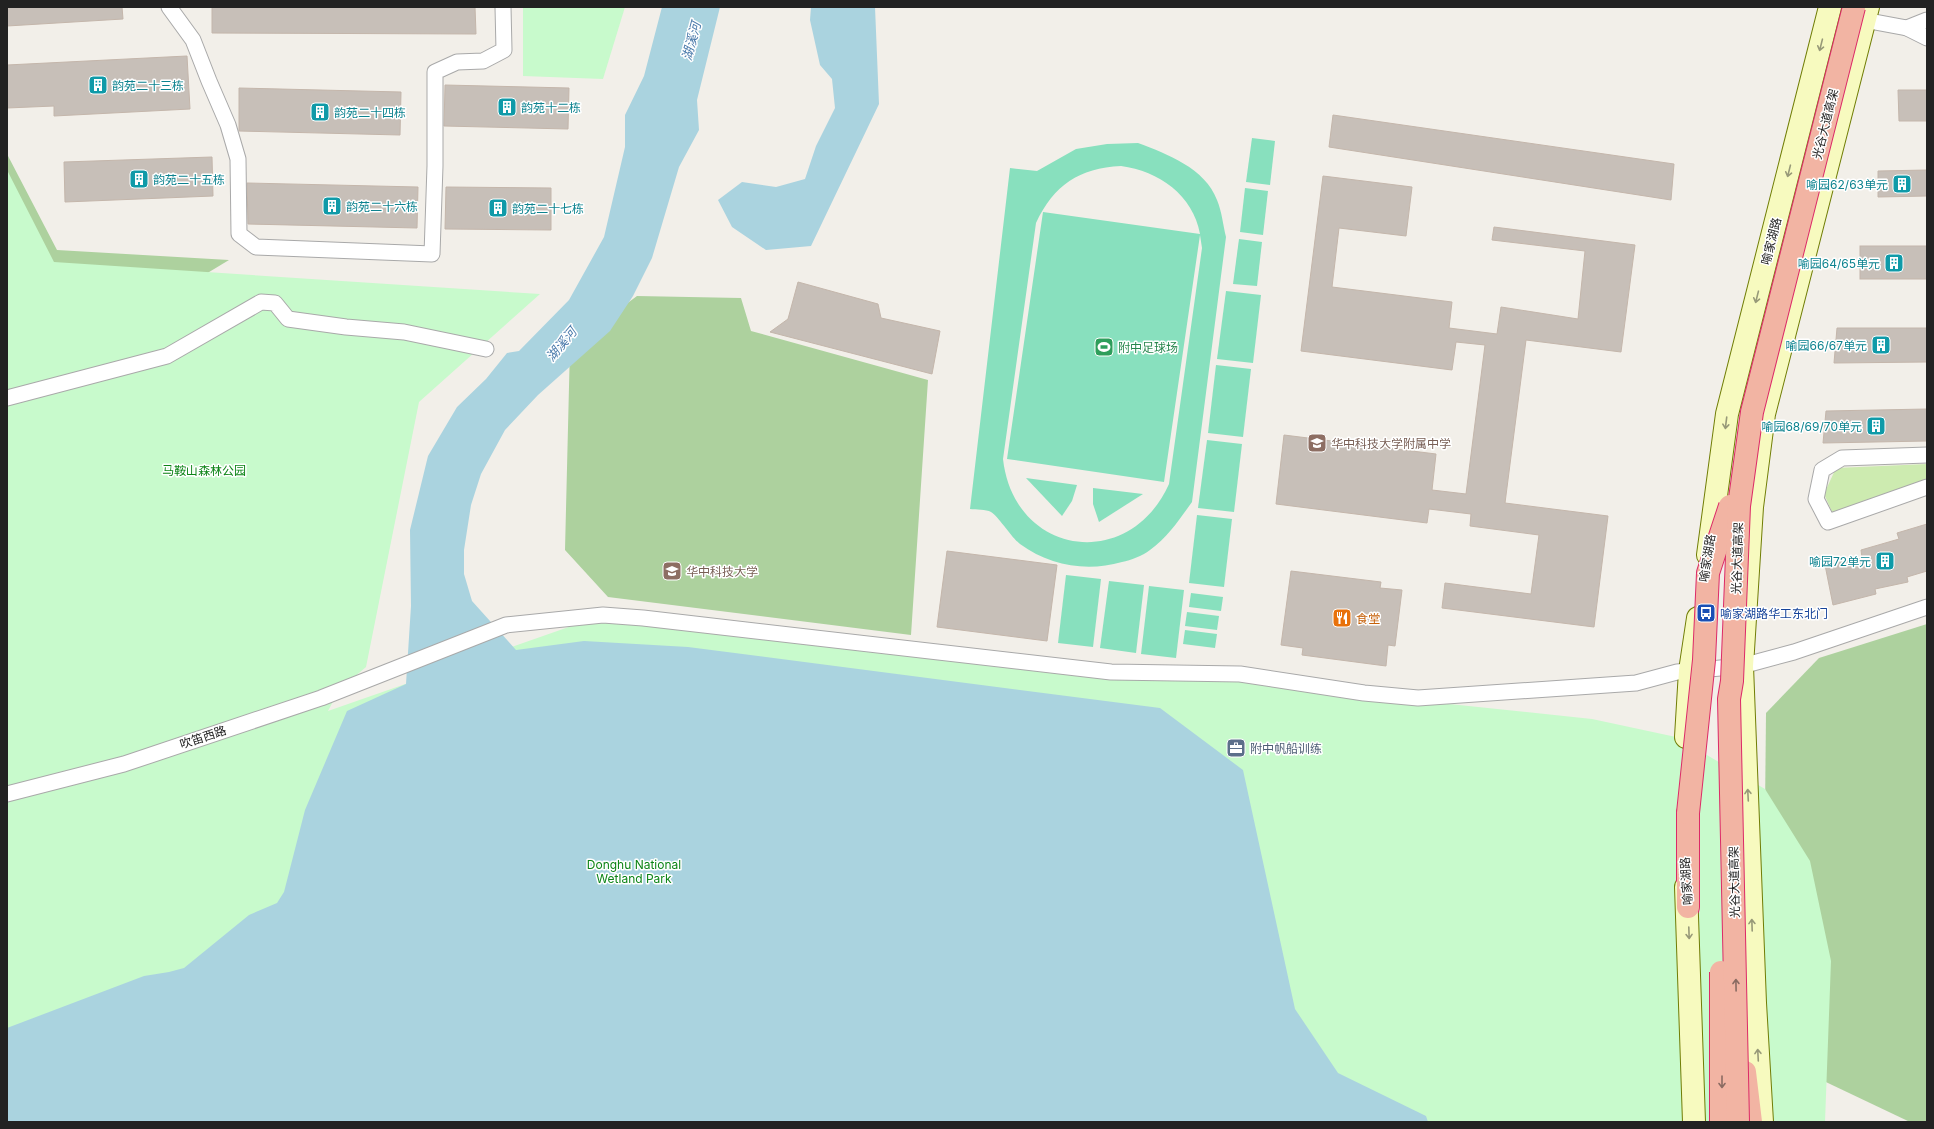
<svg xmlns="http://www.w3.org/2000/svg" width="1934" height="1129" font-family="Inter,'Noto Sans SC',sans-serif">
<rect width="100%" height="100%" fill="#f2efe9"/>
<!-- grass -->
<polygon fill="#cdebb0" points="1927,464 1927,482 1832,512 1824,494 1836,468"/>
<!-- forest -->
<g fill="#add19e">
<polygon points="7,154 57,250 229,260 85,347 7,373"/>
<polygon points="637,296 741,298 751,331 928,380 911,635 608,597 565,550 570,346"/>
<polygon points="1927,624 1927,1122 1910,1122 1809,1074 1763,1008 1766,713 1819,658"/>
</g>
<!-- park -->
<g fill="#c8facc">
<polygon points="523,7 625,7 603,79 523,76"/>
<polygon points="7,170 54,262 540,294 419,402 366,667 339,690 328,711 603,615 1592,719 1676,737 1765,789 1810,861 1831,961 1825,1122 7,1122"/>
</g>
<!-- pitch -->
<g fill="#88e0be" fill-rule="evenodd">
<polygon points="1252,138 1275,141 1270,185 1246,182"/>
<path d="M1138,143C1167,154 1205,168 1217,200C1222,212 1223,225 1226,237L1192,502C1179,520 1168,537 1150,550C1142,556 1131,560 1122,562C1087,572 1050,566 1020,544C1011,537 999,517 991,512C986,509 976,510 970,509L1010,168L1037,171L1076,149L1107,144ZM1121,166C1159,171 1193,195 1200,234L1043,212L1007,459L1164,482L1200,235L1202,248L1169,484C1129,573 1014,556 1003,459L1036,223C1054,185 1079,168 1121,166Z"/>
<polygon points="1245,188 1268,191 1263,235 1240,232"/>
<polygon points="1239,239 1262,242 1257,286 1233,284"/>
<polygon points="1226,291 1261,295 1253,363 1217,359"/>
<polygon points="1216,365 1251,369 1243,437 1208,433"/>
<polygon points="1207,440 1242,444 1234,512 1198,508"/>
<polygon points="1026,478 1077,485 1072,501 1062,516"/>
<polygon points="1093,488 1143,494 1099,522 1093,504"/>
<polygon points="1197,515 1232,519 1224,587 1189,583"/>
<polygon points="1066,575 1101,579 1093,647 1058,643"/>
<polygon points="1109,581 1144,585 1136,653 1100,648"/>
<polygon points="1149,586 1184,590 1176,658 1141,654"/>
<polygon points="1191,593 1223,597 1221,611 1189,607"/>
<polygon points="1187,612 1219,616 1217,630 1185,626"/>
<polygon points="1185,630 1217,634 1215,648 1183,644"/>
</g>
<!-- water -->
<g fill="#aad3df">
<polygon points="662,7 720,7 697,100 699,130 679,167 652,258 633,296 610,331 538,395 505,430 481,474 471,505 464,550 464,574 472,601 516,650 584,641 688,647 1160,708 1243,770 1295,1009 1338,1073 1426,1116 1428,1122 7,1122 7,1028 144,976 169,972 184,968 249,915 277,903 284,892 305,810 347,711 406,684 411,606 410,530 428,456 457,407 486,379 507,353 519,351 569,300 604,237 625,147 625,115 644,76"/>
<polygon points="811,7 875,7 879,104 811,246 766,250 732,227 718,200 742,182 776,187 805,179 816,146 835,108 832,79 820,65 810,20"/>
</g>
<!-- building -->
<g fill="#c7bfb8" stroke="#c4b6ab">
<polygon points="7,7 122,7 123,19 7,26"/>
<polygon points="212,7 475,7 476,34 212,33"/>
<polygon points="187,56 190,109 54,116 54,106 7,108 7,65"/>
<polygon points="445,85 569,88 568,129 444,126"/>
<polygon points="239,88 401,92 400,135 239,131"/>
<polygon points="1898,90 1927,90 1927,121 1899,121"/>
<polygon points="1333,115 1674,164 1671,200 1329,147"/>
<polygon points="212,157 213,196 65,202 64,162"/>
<polygon points="1927,170 1927,196 1878,197 1878,171"/>
<polygon points="1323,176 1412,187 1406,236 1339,228 1332,287 1452,302 1449,328 1497,334 1501,307 1578,319 1585,251 1492,240 1494,227 1635,245 1621,352 1526,340 1505,503 1608,516 1594,627 1442,608 1445,583 1531,594 1539,535 1470,526 1471,514 1429,509 1427,523 1276,504 1284,435 1436,454 1432,490 1466,494 1485,345 1456,342 1452,370 1301,351"/>
<polygon points="247,183 418,187 417,228 248,224"/>
<polygon points="446,187 551,188 551,230 445,229"/>
<rect x="1860" y="246" width="67" height="33"/>
<polygon points="798,282 878,304 881,318 940,331 932,374 770,332 788,319"/>
<polygon points="1837,328 1927,328 1927,362 1834,363"/>
<polygon points="1927,409 1927,441 1823,443 1826,411"/>
<polygon points="1927,524 1927,571 1907,577 1908,582 1875,589 1876,594 1833,605 1825,565 1862,558 1861,550 1899,539 1897,533"/>
<polygon points="947,551 1057,565 1047,641 937,627"/>
<polygon points="1291,571 1381,582 1380,588 1402,590 1395,646 1388,645 1386,666 1302,655 1303,648 1281,645"/>
</g>
<g fill="none" stroke-linecap="round" stroke-linejoin="round">
<defs>
<g id="minor">
<polyline points="169,7 193,40 209,81 228,125 238,159 239,234 256,247 432,254 435,166 435,72 457,62 483,61 504,50 503,7"/>
<polyline points="1864,20 1907,28"/>
<polyline points="1927,20 1907,28 1927,38"/>
<polyline points="7,398 167,356 261,302 275,303 288,319 346,327 404,332 486,349"/>
<polyline points="1927,455 1842,458 1822,470 1816,499 1828,522 1927,487"/>
<polyline points="7,794 124,764 321,698 506,625 603,615 643,618 1111,672 1240,674 1364,693 1418,698 1636,683 1677,672 1742,666 1794,652 1927,607"/>
</g>
<g id="secondary">
<polyline points="1708,555 1727,414 1830,7"/>
<polyline points="1686,737 1690,671 1698,618"/>
<polyline points="1686,887 1694,1122"/>
<polyline points="1762,1122 1755,1003 1742,666 1752,507 1764,414 1868,7"/>
</g>
<g id="trunk">
<polyline points="1688,907 1688,813"/>
<polyline points="1745,1072 1751,1122"/>
</g>
</defs>
<!-- minor casing -->
<use href="#minor" stroke="#a9a9a9" stroke-width="17"/>
<!-- secondary casing -->
<use href="#secondary" stroke="#707d05" stroke-width="24"/>
<!-- trunk casing -->
<use href="#trunk" stroke="#dc2a67" stroke-width="24"/>
<!-- minor -->
<use href="#minor" stroke="#fff" stroke-width="15"/>
<!-- secondary -->
<use href="#secondary" stroke="#f7fabf" stroke-width="22"/>
<!-- trunk -->
<use href="#trunk" stroke="#f2b4a3" stroke-width="22"/>
<defs>
<g id="trunk-bridge">
<polyline points="1688,813 1704,660 1708,573 1730,506"/>
<polyline points="1721,1122 1721,972"/>
<polyline points="1738,1122 1729,699 1732,681 1739,506 1752,412 1854,7"/>
</g>
</defs>
<!-- trunk-bridge casing -->
<use href="#trunk-bridge" stroke="#dc2a67" stroke-width="24" stroke-linecap="butt"/>
<!-- trunk-bridge -->
<use href="#trunk-bridge" stroke="#f2b4a3" stroke-width="22"/>
</g>
<!-- one-way arrows -->
<defs><path id="oneway-shaft" d="M-6 0H5M1.5-3L5.5 0L1.5 3" fill="none" stroke-width="1.6" stroke-linecap="round" stroke-linejoin="round"/></defs>
<g stroke="#979978">
<use href="#oneway-shaft" transform="translate(1821 45) rotate(104)"/>
<use href="#oneway-shaft" transform="translate(1789 171) rotate(104)"/>
<use href="#oneway-shaft" transform="translate(1757 297) rotate(104)"/>
<use href="#oneway-shaft" transform="translate(1726 423) rotate(97)"/>
<use href="#oneway-shaft" transform="translate(1748 795) rotate(-93)"/>
<use href="#oneway-shaft" transform="translate(1752 925) rotate(-92)"/>
<use href="#oneway-shaft" transform="translate(1689 933) rotate(88)"/>
<use href="#oneway-shaft" transform="translate(1758 1055) rotate(-93)"/>
</g>
<g stroke="#8a6b62">
<use href="#oneway-shaft" transform="translate(1736 985) rotate(-91)"/>
<use href="#oneway-shaft" transform="translate(1722 1082) rotate(90)"/>
</g>
<!-- icons -->
<defs>
<symbol id="building-square" viewBox="-11 -11 22 22"><rect x="-9" y="-9" width="18" height="18" rx="4" fill="#0f9aa8" stroke="#fff"/><path d="M-4-6H4V6H1V3H-1V6H-4ZM-2.5-4.3h1.7v1.8h-1.7ZM.8-4.3h1.7v1.8H.8ZM-2.5-1h1.7V.8h-1.7ZM.8-1h1.7V.8H.8Z" fill="#fff"/></symbol>
<symbol id="stadium-square" viewBox="-11 -11 22 22"><rect x="-9" y="-9" width="18" height="18" rx="4" fill="#2e9e5b" stroke="#fff"/><path d="M0-5a6.5 5 0 1 0 0 10a6.5 5 0 1 0 0-10ZM-3.5-1.8h7v3.6h-7Z" fill="#fff"/></symbol>
<symbol id="school-square" viewBox="-11 -11 22 22"><rect x="-9" y="-9" width="18" height="18" rx="4" fill="#8d6e63" stroke="#fff"/><path d="M0-5L7-2L0 1L-7-2ZM-4 1L0 2.5L4 1V4Q0 6-4 4Z" fill="#fff"/></symbol>
<symbol id="university-square" viewBox="-11 -11 22 22"><rect x="-9" y="-9" width="18" height="18" rx="4" fill="#8d6e63" stroke="#fff"/><path d="M0-5L7-2L0 1L-7-2ZM-4 1L0 2.5L4 1V4Q0 6-4 4Z" fill="#fff"/></symbol>
<symbol id="bus-square" viewBox="-11 -11 22 22"><rect x="-9" y="-9" width="18" height="18" rx="4" fill="#1a4fb4" stroke="#fff"/><path d="M-5-6H5V4H4V6H2V4H-2V6H-4V4H-5ZM-3.5-4V0h7V-4ZM-3.5 1.2v1.5H-2V1.2ZM2 1.2v1.5H3.5V1.2Z" fill="#fff"/></symbol>
<symbol id="restaurant-square" viewBox="-11 -11 22 22"><rect x="-9" y="-9" width="18" height="18" rx="4" fill="#e8710a" stroke="#fff"/><path d="M-5-6h1v4h1v-4h1v4h1v-4h1v5L-1.5 .5V6h-2V.5L-5-1ZM5-6V6H3V1.5H1.5Q1.5-4 5-6Z" fill="#fff"/></symbol>
<symbol id="office-square" viewBox="-11 -11 22 22"><rect x="-9" y="-9" width="18" height="18" rx="4" fill="#5c6f8a" stroke="#fff"/><path d="M-6-3h4V-5.5h4V-3h4V5H-6ZM-1-4.5V-3h2v-1.5ZM-6 0V1H6V0Z" fill="#fff"/></symbol>
</defs>
<g fill-rule="evenodd">
<use href="#building-square" x="87" y="74" width="22" height="22"/>
<use href="#building-square" x="496" y="96" width="22" height="22"/>
<use href="#building-square" x="309" y="101" width="22" height="22"/>
<use href="#building-square" x="128" y="168" width="22" height="22"/>
<use href="#building-square" x="1891" y="173" width="22" height="22"/>
<use href="#building-square" x="321" y="195" width="22" height="22"/>
<use href="#building-square" x="487" y="197" width="22" height="22"/>
<use href="#building-square" x="1883" y="252" width="22" height="22"/>
<use href="#building-square" x="1870" y="334" width="22" height="22"/>
<use href="#stadium-square" x="1093" y="336" width="22" height="22"/>
<use href="#building-square" x="1865" y="415" width="22" height="22"/>
<use href="#school-square" x="1306" y="432" width="22" height="22"/>
<use href="#building-square" x="1874" y="550" width="22" height="22"/>
<use href="#university-square" x="661" y="560" width="22" height="22"/>
<use href="#bus-square" x="1695" y="602" width="22" height="22"/>
<use href="#restaurant-square" x="1331" y="607" width="22" height="22"/>
<use href="#office-square" x="1225" y="737" width="22" height="22"/>
</g>
<g text-anchor="middle" dominant-baseline="central" stroke-width="3" stroke-linejoin="round" paint-order="stroke">
<!-- culture labels -->
<g font-size="12" fill="#0d838f" stroke="#fff" text-anchor="start">
<text x="112" y="85">韵苑二十三栋</text>
<text x="521" y="107">韵苑十二栋</text>
<text x="334" y="112">韵苑二十四栋</text>
<text x="153" y="179">韵苑二十五栋</text>
<text x="1888" y="184" text-anchor="end">喻园62/63单元</text>
<text x="346" y="206">韵苑二十六栋</text>
<text x="512" y="208">韵苑二十七栋</text>
<text x="1880" y="263" text-anchor="end">喻园64/65单元</text>
<text x="1867" y="345" text-anchor="end">喻园66/67单元</text>
<text x="1862" y="426" text-anchor="end">喻园68/69/70单元</text>
<text x="1871" y="561" text-anchor="end">喻园72单元</text>
</g>
<!-- street labels -->
<g font-size="12" fill="#222" stroke="#fff">
<text transform="translate(1825 124) rotate(-76)">光谷大道高架</text>
<text transform="translate(1771 241) rotate(-76)">喻家湖路</text>
<text transform="translate(1707 558) rotate(-81)">喻家湖路</text>
<text transform="translate(1737 558) rotate(-88)">光谷大道高架</text>
<text transform="translate(203 737) rotate(-18)">吹笛西路</text>
<text transform="translate(1686 881) rotate(-94)">喻家湖路</text>
<text transform="translate(1734 882) rotate(-91)">光谷大道高架</text>
</g>
<!-- leisure labels -->
<g font-size="12" fill="#27864d" stroke="#fff" text-anchor="start">
<text x="1118" y="347">附中足球场</text>
</g>
<!-- education labels -->
<g font-size="12" fill="#785e54" stroke="#fff" text-anchor="start">
<text x="1331" y="443">华中科技大学附属中学</text>
<text x="686" y="571">华中科技大学</text>
</g>
<!-- park labels -->
<g font-size="12" fill="#0c8416" stroke="#fff">
<text x="204" y="470">马鞍山森林公园</text>
<text x="634" y="864">Donghu National<tspan x="634" dy="14">Wetland Park</tspan></text>
</g>
<!-- transit labels -->
<g font-size="12" fill="#164399" stroke="#fff" text-anchor="start">
<text x="1720" y="613">喻家湖路华工东北门</text>
</g>
<!-- food labels -->
<g font-size="12" fill="#c56008" stroke="#fff" text-anchor="start">
<text x="1356" y="618">食堂</text>
</g>
<!-- service labels -->
<g font-size="12" fill="#4e5e75" stroke="#fff" text-anchor="start">
<text x="1250" y="748">附中帆船训练</text>
</g>
<!-- water labels -->
<g font-size="13" font-style="italic" fill="#4a7aab" stroke="#fff">
<text transform="translate(691 41) rotate(-75)">湖溪河</text>
<text transform="translate(561 344) rotate(-50)">湖溪河</text>
</g>
</g>
<!-- border -->
<rect width="1934" height="1129" fill="none" stroke="#222222" stroke-width="16"/>
</svg>
